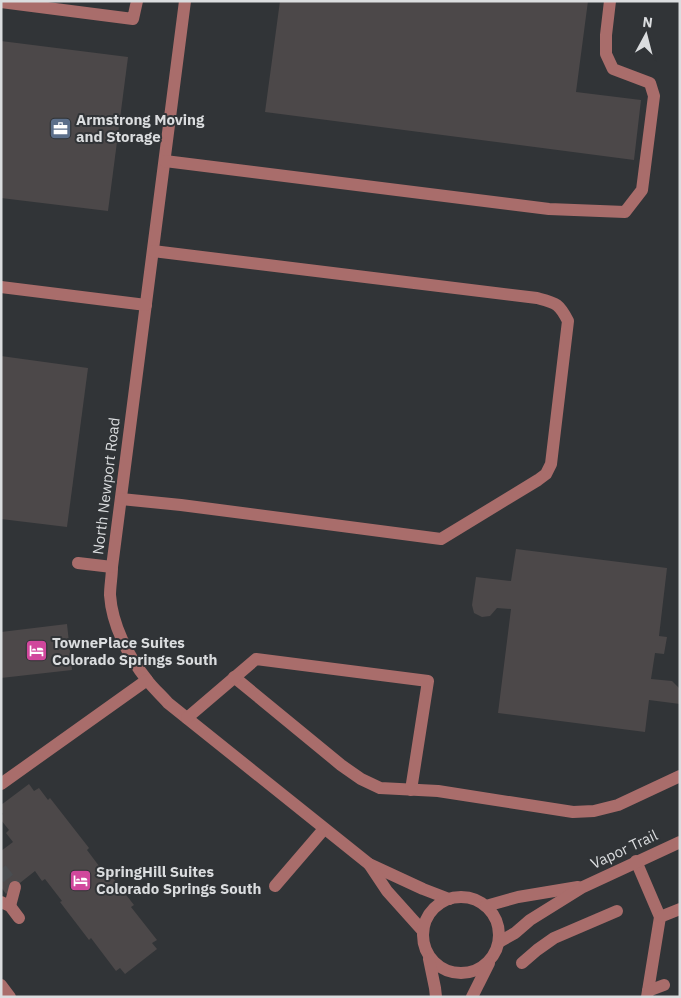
<svg xmlns="http://www.w3.org/2000/svg" width="681" height="998" font-family="'IBM Plex Sans',sans-serif">
<rect width="100%" height="100%" fill="#313437"/>
<!-- building -->
<g fill="#4c4849">
<polygon points="280,1 588,1 576,92 641,100 634,160 265,112"/>
<polygon points="1,41 128,57 108,211 1,198"/>
<polygon points="1,356 88,368 67,527 1,519"/>
<polygon points="516,549 667,568 659,636 667,637 664,654 655,653 651,679 672,681 680,689 680,704 649,700 645,732 498,713 511,609 497,608 490,616 482,617 474,613 472,605 476,577 511,581"/>
<polygon points="67,624 72,670 1,678 1,632"/>
<polygon points="29,784 34,791 39,788 48,800 50,798 89,848 87,850 102,870 105,868 134,905 131,907 157,940 152,943 157,949 125,974 120,968 116,971 91,938 89,940 60,902 62,901 45,879 42,881 35,871 6,894 1,887 1,851 13,842 6,833 9,830 1,820 1,815 3,814 1,812 1,805"/>
</g>
<g fill="none" stroke-linecap="round" stroke-linejoin="round">
<!-- minor-tunnel -->
<polyline stroke="#4a4d50" stroke-width="12" stroke-dasharray="12 6" stroke-linecap="butt" points="1,869 15,887"/>
<!-- minor -->
<g stroke="#a96d6b" stroke-width="12">
<path d="M185,1L112,567C112,576 110,586 110,595C112,625 128,656 147,680C153,688 161,695 168,703L369,864L423,889L449,899"/>
<polyline points="1,2 133,19 137,1"/>
<polyline points="165,161 549,209 625,212 642,190 654,96 650,83 613,69 606,54 606,35 610,1"/>
<polyline points="1,287 146,305"/>
<path d="M121,499L181,505L441,539L538,480L546,474L551,464L568,321C559,303 556,303 537,298L153,251"/>
<polyline points="78,563 112,567"/>
<polyline points="234,677 341,765 361,779 380,788 438,791 573,812 594,811 618,805 680,776"/>
<polyline points="187,718 256,659 428,681 411,790"/>
<polyline points="1,784 147,680"/>
<polyline points="636,861 660,917 647,997"/>
<polyline points="369,864 387,891 422,930"/>
<polyline points="275,886 324,829"/>
<circle cx="461" cy="935" r="38"/>
<polyline points="1,902 10,906 19,918"/>
<polyline points="10,906 15,887"/>
<polyline points="486,906 518,897 578,887"/>
<polyline points="660,917 680,909"/>
<polyline points="499,942 515,933 530,920 583,887 680,842"/>
<polyline points="429,959 435,988 436,997"/>
<polyline points="522,963 537,950 554,938 617,911"/>
<polyline points="1,985 10,997"/>
<polyline points="648,991 664,985"/>
<polyline points="472,997 489,963"/>
</g>
</g>
<!-- icons -->
<defs>
<symbol id="office-square" viewBox="-11 -11 22 22"><rect x="-9" y="-9" width="18" height="18" rx="4" fill="#5c6f8a" stroke="#313437"/><path d="M-6-3h4V-5.5h4V-3h4V5H-6ZM-1-4.5V-3h2v-1.5ZM-6 0V1H6V0Z" fill="#fff"/></symbol>
<symbol id="hotel-square" viewBox="-11 -11 22 22"><rect x="-9" y="-9" width="18" height="18" rx="4" fill="#d1479c" stroke="#313437"/><path d="M-6-4.5h1.5V1H6V5H4.5V3h-9V5H-6ZM-4 0a1.8 1.8 0 1 1 3.6 0ZM.5 0V-2.5h3Q6-2.5 6 0Z" fill="#fff"/></symbol>
</defs>
<g fill-rule="evenodd">
<use href="#office-square" x="48" y="116" width="25" height="25"/>
<use href="#hotel-square" x="24" y="638" width="25" height="25"/>
<use href="#hotel-square" x="68" y="868" width="25" height="25"/>
</g>
<g text-anchor="middle" dominant-baseline="central" stroke-width="4" stroke-linejoin="round" paint-order="stroke">
<!-- poi labels -->
<g font-size="15" font-weight="bold" fill="#dbdddf" stroke="#313437" text-anchor="start">
<text x="76" y="119">Armstrong Moving<tspan x="76" dy="17">and Storage</tspan></text>
<text x="52" y="642">TownePlace Suites<tspan x="52" dy="17">Colorado Springs South</tspan></text>
<text x="96" y="871">SpringHill Suites<tspan x="96" dy="17">Colorado Springs South</tspan></text>
</g>
<!-- street labels -->
<g font-size="15" fill="#dbdddf" stroke="#313437">
<text transform="translate(106 486) rotate(-83)">North Newport Road</text>
<text transform="translate(624 849) rotate(-25)">Vapor Trail</text>
</g>
</g>
<!-- border -->
<rect width="681" height="998" fill="none" stroke="#dbdddf" stroke-width="5"/>
<!-- north arrow -->
<g transform="translate(646 35) rotate(7)" stroke="#313437" stroke-width="4" paint-order="stroke">
<path d="M0-4L9 19L0 12L-9 19Z" fill="#dbdddf"/>
<text y="-8" font-size="14" font-weight="bold" text-anchor="middle" fill="#dbdddf">N</text>
</g>
</svg>
